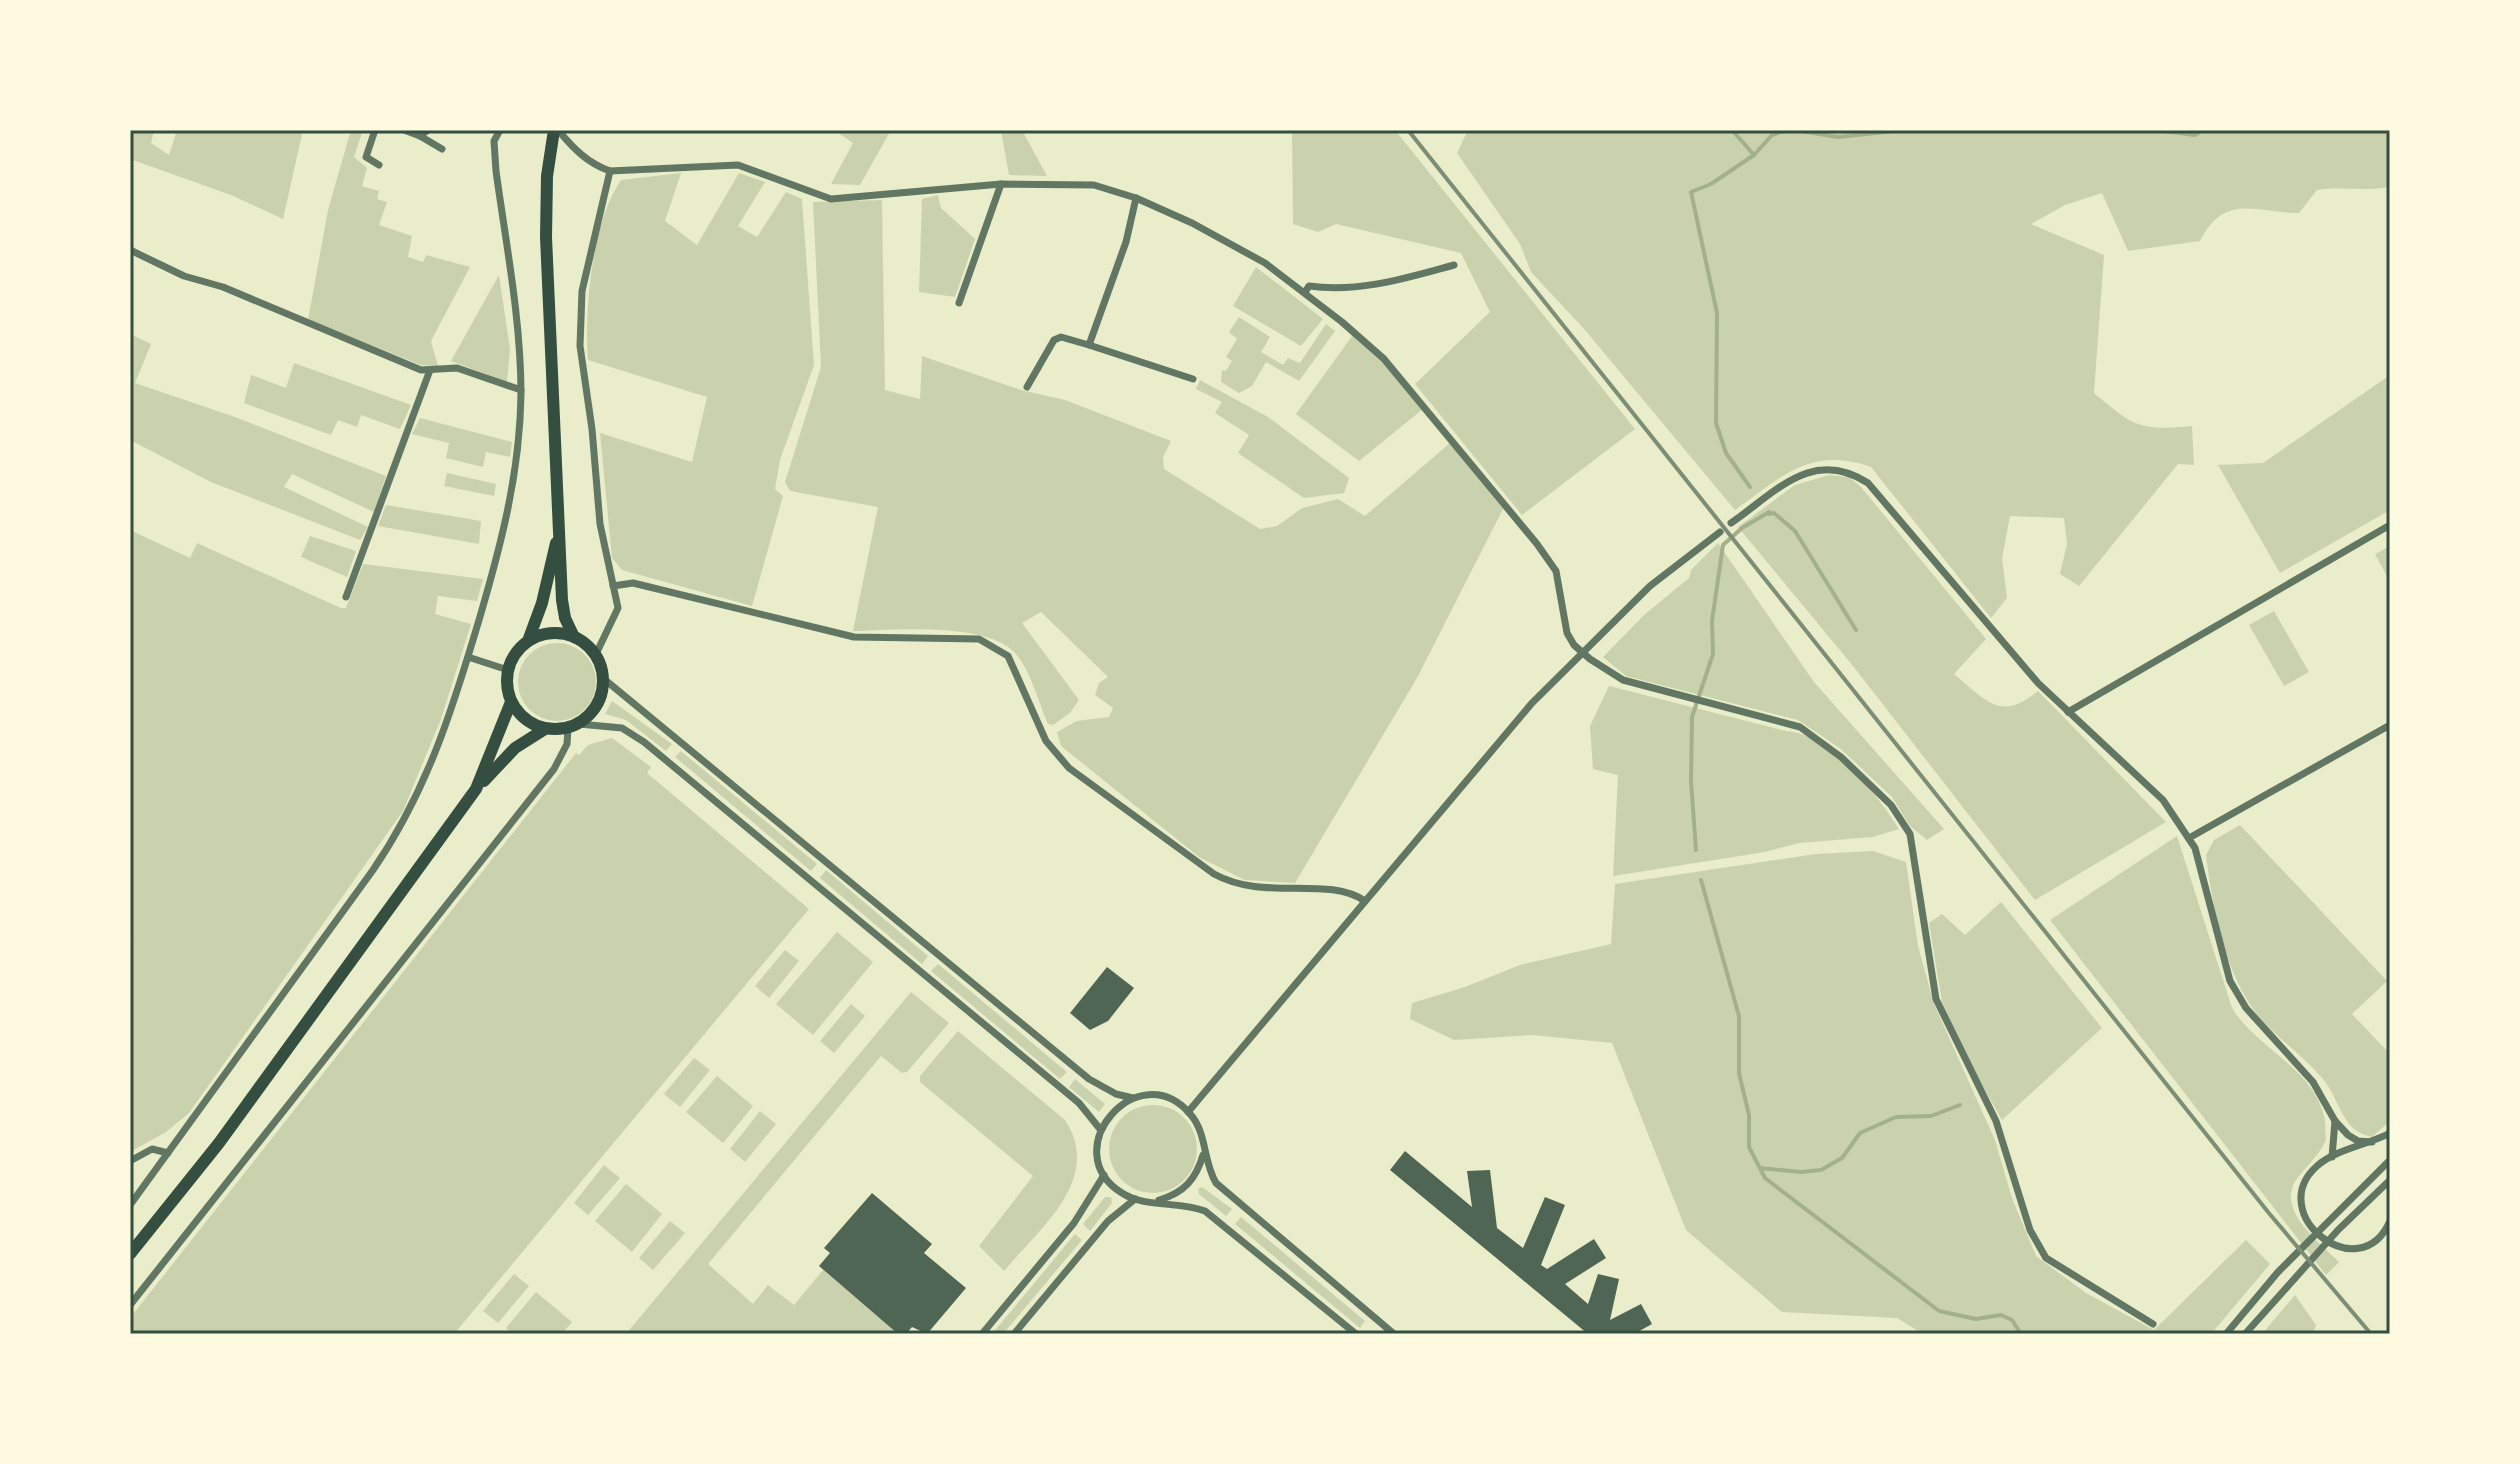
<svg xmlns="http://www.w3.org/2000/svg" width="2520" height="1464" font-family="Merriweather,serif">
<rect width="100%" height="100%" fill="#e9edc9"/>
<!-- green -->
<g fill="#cad2ad">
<polygon points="130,130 154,130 151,143 169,155 177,130 303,130 283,219 231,195 130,159"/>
<polygon points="351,130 363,130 354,157 367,168 362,186 379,191 377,199 387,202 379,225 412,236 408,257 423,262 426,255 470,267 431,341 438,366 421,365 308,320 328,210"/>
<polygon points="834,130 891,130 860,185 831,184 853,143"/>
<polygon points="1001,130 1022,130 1047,176 1009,175"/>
<polygon points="1292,130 1395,130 1635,429 1522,515 1415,384 1490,312 1461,253 1336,224 1318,232 1293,224"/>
<path d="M1468,130H2390V191L2388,187C2364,192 2341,186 2317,190L2299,213C2256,213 2225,192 2200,241L2128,251L2102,193L2065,205L2031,224L2104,255L2094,393C2134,427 2140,431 2192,426L2194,465L2178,464L2079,586L2060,574L2067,544L2064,518L2010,516L2002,558L2007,598L1991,618L1871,467C1810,446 1783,476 1735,510L1585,330L1531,272L1520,244L1457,153Z"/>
<path d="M681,173L665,221L697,245L739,173L765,182L738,226L757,237L786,192L802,199L814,365L780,460L775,489L783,496L752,606L622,570L612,558L600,433L692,462L707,397L588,360C584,310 592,222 621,180Z"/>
<polygon points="938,195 941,208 975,239 955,297 919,292 922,199"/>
<path d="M882,200L885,390L920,399L922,356L1021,390L1065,400L1171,441L1163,457L1164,469L1260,529L1277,526L1302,508L1338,499L1365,516L1450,443L1503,509L1417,678L1295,883L1245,880L1199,857L1061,746L1057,732L1077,721L1109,717L1113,708L1095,695L1099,683L1108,677L1041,612L1022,623L1079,700L1070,713L1053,725L1048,724C1039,703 1031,673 1017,655C990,621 894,630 853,631L878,507L790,491L785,482L821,367L813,202Z"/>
<polygon points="1256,267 1323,319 1301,346 1233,306"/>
<polygon points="499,275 510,349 507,382 451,361"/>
<polygon points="1239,317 1270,337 1261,352 1283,365 1288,358 1300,363 1326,324 1335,331 1299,381 1266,362 1252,386 1239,393 1221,382 1222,370 1226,371 1232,361 1226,357 1237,339 1229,332"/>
<polygon points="130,334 151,344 135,383 235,417 386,476 374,512 292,474 284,487 368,527 360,540 211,482 130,440"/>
<polygon points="1352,336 1387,367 1423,409 1359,461 1296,414"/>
<polygon points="294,363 411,405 400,429 361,415 357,427 338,420 331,435 244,403 251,375 286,388"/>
<polygon points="2390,375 2390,510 2280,573 2218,465 2263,463"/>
<polygon points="1200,380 1268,417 1349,478 1344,493 1304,498 1238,453 1249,435 1215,413 1222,402 1196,389"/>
<polygon points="420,418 512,442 510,457 486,452 483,467 446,458 449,443 412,434"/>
<polygon points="447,473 496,484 494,496 444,486"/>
<path d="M1829,475L1849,477L1861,487L1986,639L1954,674C1987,701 2000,722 2038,691L2166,822L2035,900L1853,666L1738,527L1795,485Z"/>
<polygon points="386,505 481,521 479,544 378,526"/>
<polygon points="130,530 190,558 197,543 341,608 346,608 363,564 483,579 477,601 438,596 435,614 471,624 441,719 403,811 189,1113 166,1132 130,1152 130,941 134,938 130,935"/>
<polygon points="310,536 356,551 347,577 301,557"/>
<polygon points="1718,543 1814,682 1944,829 1927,840 1910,826 1892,797 1841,749 1798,720 1626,676 1603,657 1644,615 1689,578 1691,570"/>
<polygon points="2390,546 2390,582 2375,554"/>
<polygon points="2274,611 2309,672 2284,686 2249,625"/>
<circle cx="557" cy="682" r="39"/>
<path d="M1609,686L1786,731C1827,732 1879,796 1899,829L1873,837L1799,843L1765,852L1613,876L1618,775L1593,769L1590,726Z"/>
<polygon points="612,701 672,744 666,751 626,720 605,714"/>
<polygon points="612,738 651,767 647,773 809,909 454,1334 130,1334 130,1318 576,753 579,755 588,745"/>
<polygon points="681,751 817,864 811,871 675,757"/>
<path d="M2240,825L2387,981L2352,1014L2390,1054V1121L2372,1137C2341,1131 2341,1101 2323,1079C2303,1055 2276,1038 2257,1014C2225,974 2212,905 2206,855L2214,840Z"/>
<path d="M2177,836L2232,1008C2256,1048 2312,1067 2324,1116C2326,1124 2325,1132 2326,1140C2319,1156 2306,1166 2296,1180C2276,1211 2320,1243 2339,1262L2326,1275L2050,920Z"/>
<polygon points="1873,851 1906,862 1918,946 1934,1004 1995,1140 2012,1198 2036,1256 2086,1293 2154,1330 2246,1240 2270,1264 2211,1334 1923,1334 1897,1318 1782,1312 1686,1230 1612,1043 1533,1035 1454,1040 1410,1019 1412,1003 1465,987 1520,965 1611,944 1615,884 1816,854"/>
<polygon points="826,870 928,956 922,964 820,878"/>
<polygon points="2001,902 2102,1028 2002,1120 1970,1064 1942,1002 1929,923 1942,914 1965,935"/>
<polygon points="837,932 873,962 813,1035 776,1004"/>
<polygon points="785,950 799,961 769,998 755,986"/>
<polygon points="938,964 1067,1072 1060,1079 931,971"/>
<polygon points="911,992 949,1023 907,1072 902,1073 881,1056 708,1264 753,1304 768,1285 794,1305 823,1270 898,1334 626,1334"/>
<polygon points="851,1004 865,1016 834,1053 820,1041"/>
<path d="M958,1031L1065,1120C1104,1179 1039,1229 1004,1271L979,1246L1033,1176L920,1082V1076Z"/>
<polygon points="694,1058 710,1070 680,1107 664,1094"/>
<polygon points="717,1076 753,1106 723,1143 686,1112"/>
<polygon points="1075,1079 1105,1104 1099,1112 1069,1087"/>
<circle cx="1153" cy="1149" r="44"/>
<polygon points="760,1111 776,1124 745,1162 730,1149"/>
<polygon points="604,1165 620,1178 588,1215 574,1203"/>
<polygon points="626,1184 662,1214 632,1252 595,1221"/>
<polygon points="1202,1187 1232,1209 1226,1216 1199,1194 1198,1189"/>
<polygon points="1105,1197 1111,1197 1112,1203 1090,1231 1083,1224"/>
<polygon points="1241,1217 1365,1321 1360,1328 1235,1224"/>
<polygon points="670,1221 685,1233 653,1270 639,1258"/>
<polygon points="1075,1234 1082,1240 1003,1334 992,1334"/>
<polygon points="514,1274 529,1286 498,1323 483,1311"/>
<polygon points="536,1292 572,1322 562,1334 512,1334 506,1328"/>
<polygon points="2295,1295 2316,1325 2313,1334 2262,1334"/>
</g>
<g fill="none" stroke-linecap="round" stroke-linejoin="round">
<!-- stream -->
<g stroke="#a3b18a" stroke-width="4">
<polyline points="1732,130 1754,155 1711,184 1691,192 1717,313 1716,423 1726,453 1750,487"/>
<polyline points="1795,130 1838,137 1904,130"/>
<polyline points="2156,130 2195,135 2203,130"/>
<polyline points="1754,155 1772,135 1787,130"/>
<polyline points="1769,514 1774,513 1795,531 1856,630"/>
<polyline points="1696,850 1691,781 1692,717 1713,654 1712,621 1723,545 1742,528 1769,512"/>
<polyline points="1701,880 1739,1016 1739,1073 1749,1115 1749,1147 1765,1178 1939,1311 1976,1319 2001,1315 2012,1320 2021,1334"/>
<polyline points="1760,1168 1801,1172 1821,1170 1842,1158 1860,1133 1896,1117 1931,1116 1960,1105"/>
</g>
</g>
<!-- building -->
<g fill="#4f6655">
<polygon points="1107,967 1134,988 1108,1021 1090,1030 1070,1013"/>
<polygon points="1405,1151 1472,1207 1467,1171 1490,1170 1497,1228 1523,1248 1545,1197 1565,1205 1541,1265 1547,1269 1594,1239 1606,1258 1565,1284 1588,1304 1598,1274 1619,1279 1610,1320 1641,1304 1652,1324 1634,1334 1588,1334 1390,1170"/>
<polygon points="872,1193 932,1244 924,1253 966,1288 927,1334 912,1327 906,1334 898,1334 819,1266 830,1253 824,1248"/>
</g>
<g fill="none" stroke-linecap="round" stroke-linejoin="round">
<!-- minor -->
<g stroke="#617663" stroke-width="7">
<polyline points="375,130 366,157 379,165"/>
<polyline points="404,130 420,136 428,130"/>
<path d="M558,130C573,148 587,163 610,171L738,165L831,199L1001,184L1094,185L1136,198L1192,223L1265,263L1342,322L1384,359L1537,544L1556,571L1567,633L1574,645L1590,659L1623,680L1800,727L1841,757L1891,805L1910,834L1936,999L1996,1121L2030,1230L2046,1258L2153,1324"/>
<polyline points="420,136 442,149"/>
<polyline points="1136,198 1126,242 1089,345 1193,379"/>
<polyline points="130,250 184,276 223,287 421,370 457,368 521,390"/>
<path d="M1305,292L1309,286C1359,293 1406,278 1454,265"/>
<polyline points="959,303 1001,184"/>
<polyline points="1027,387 1054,340 1061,337 1089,345"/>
<path d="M1731,523C1776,492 1812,447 1868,483L2038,683L2163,800L2195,848L2230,981L2246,1008L2313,1082L2335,1121L2348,1135L2358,1141L2372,1142"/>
<path d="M613,586L633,583L854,637L979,639L1008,656L1046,741L1069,768L1214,874C1265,902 1326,875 1365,901"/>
<polyline points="346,597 430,370"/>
<polyline points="596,654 618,608 600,524 592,429 580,346 582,291 610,171"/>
<polyline points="468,657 508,670"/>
<polyline points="604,679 1089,1079 1116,1094 1133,1098"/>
<polyline points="2068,712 2390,525"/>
<polyline points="579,724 622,728 644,742 1079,1103 1100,1129"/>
<polyline points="2189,838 2390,725"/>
<polyline points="1188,1112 1532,703 1650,586 1720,532"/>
<path d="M2390,1133C2368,1145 2336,1149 2317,1166C2263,1214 2360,1290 2390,1221"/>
<polyline points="2332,1157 2335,1121"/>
<polyline points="130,1161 152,1149 168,1153"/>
<path d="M1159,1200C1184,1193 1196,1179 1203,1155"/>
<path d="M130,1205L373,870C427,791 452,711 479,620C501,545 520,473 521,394C521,320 506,244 496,171L494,141L500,130"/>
<polyline points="130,1305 554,769 567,744 568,728"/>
<polyline points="982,1334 1074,1223 1104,1175"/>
<polyline points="1014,1334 1108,1221 1135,1199"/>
<path d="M1356,1334L1205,1211C1179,1201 1145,1208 1122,1193C1054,1151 1139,1052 1191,1115C1207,1134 1203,1161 1216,1183L1394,1334"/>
<polyline points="2226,1334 2278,1272 2390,1160"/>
<polyline points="2245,1334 2338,1230 2390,1180"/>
</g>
<!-- trunk -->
<g stroke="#344e41" stroke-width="12">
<polyline points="554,130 547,176 546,237 562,600 565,618 574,637"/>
<circle cx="555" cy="681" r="48"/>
<polyline points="528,641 542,603 556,543"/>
<polyline points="484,781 515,748 545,729"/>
<polyline points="130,1254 219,1143 476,789 511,702"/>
</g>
<!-- rail -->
<polyline stroke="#7c8e77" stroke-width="4" points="1408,130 2268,1212 2371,1334"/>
</g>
<!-- border -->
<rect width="2520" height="1464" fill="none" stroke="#fefae0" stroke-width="264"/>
<rect x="132" y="132" width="2256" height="1200" fill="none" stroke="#344e41" stroke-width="3"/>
</svg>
